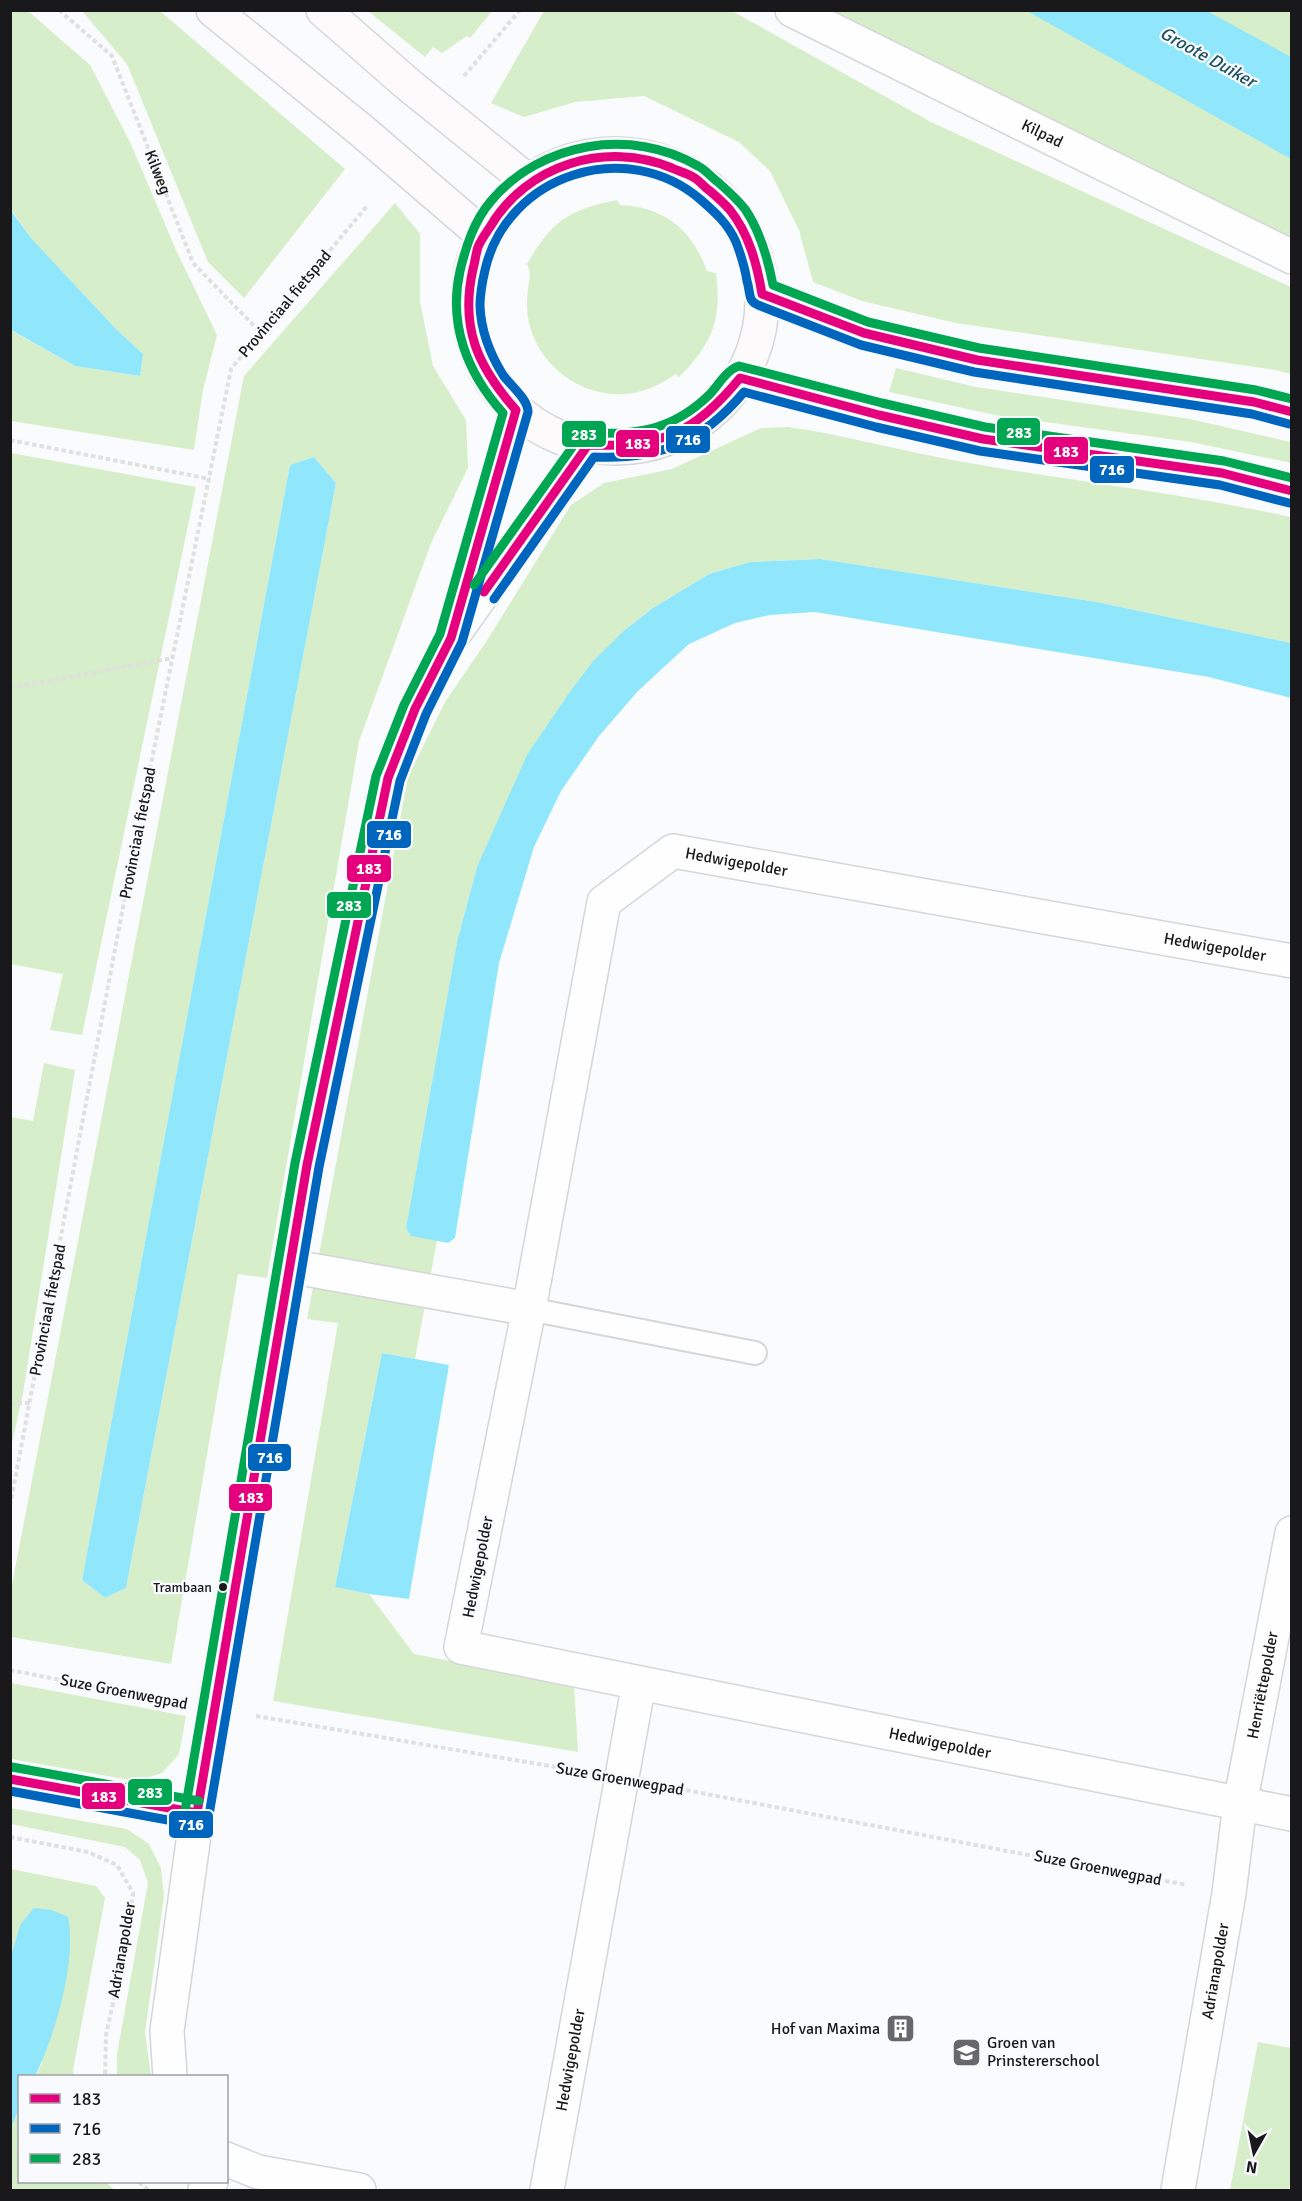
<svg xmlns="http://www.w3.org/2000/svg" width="1302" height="2201" font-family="Signika,sans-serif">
<rect width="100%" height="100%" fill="#fafbfd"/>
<!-- green -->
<g fill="#d7eeca" fill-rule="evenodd">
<polygon points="11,11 28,11 90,65 130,142 176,250 217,335 203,390 194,450 11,421 10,330 75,366 140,376 143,354 116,329 31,238 11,209"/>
<polygon points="82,11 160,11 345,169 244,298 208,262 127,64"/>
<polygon points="368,11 492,11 470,38 467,36 442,53 433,47 425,57"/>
<polygon points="544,11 732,11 931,122 1291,287 1291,374 1275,370 956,323 862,301 813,282 799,230 770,171 739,142 644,96 575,102 524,117 491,103"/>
<polygon points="829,11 1291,11 1291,158 1288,157 1292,159 1291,237"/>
<path d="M617,200L620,205C664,207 692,229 707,271L716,273C722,320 712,344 679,377L676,374C661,384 644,393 625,394C582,397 542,368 530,327C527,315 526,303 528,290C529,279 532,274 527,264C552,221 568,210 617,200Z"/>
<path d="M395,203L420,234V302L433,366L466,420L468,468L431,543L359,741L267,1278L238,1274L171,1664L11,1637V1590L244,376ZM314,457L336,483L126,1588L105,1598L82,1580L290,465Z"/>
<polygon points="896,368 976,387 1190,419 1291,442 1291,463 1191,442 995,415 889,392"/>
<path d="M788,427C845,435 901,451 958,461C1069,481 1181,493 1291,517V643L1097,602L820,559L750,562L709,574L653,608L626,629L477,867L457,942L406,1228L411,1236L437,1240L415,1359L382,1353L335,1587L369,1594L414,1654L574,1685L578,1752L273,1701L338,1323L307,1319L408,777L445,702L486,642L571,505L604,483L672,469L761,428Z"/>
<polygon points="11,453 196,487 82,1035 50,1030 63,974 11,964"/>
<polygon points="44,1063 75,1070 23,1393 11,1447 11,1117 33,1121"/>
<polygon points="11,1683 186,1716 179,1754 162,1773 136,1781 11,1759"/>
<polygon points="10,1808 127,1829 149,1844 161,1868 164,1896 145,2032 151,2076 117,2076 117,2054 148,1883 140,1860 125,1847 11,1824"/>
<polygon points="11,1869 96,1886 105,1898 73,2070 74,2076 35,2076 42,2063 20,1925 11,1956"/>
<polygon points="1258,2042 1291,2048 1291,2190 1230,2190"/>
<polygon points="19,2109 20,2182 106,2182 114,2190 11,2190 11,2128"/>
</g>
<!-- water -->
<g fill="#90e7fc">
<polygon points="1027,11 1207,11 1291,57 1291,159"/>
<polygon points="10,209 31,238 116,329 143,354 140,376 75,366 11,330"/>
<polygon points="314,457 336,483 126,1588 105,1598 82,1580 290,465"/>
<polygon points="820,559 1097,602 1291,643 1291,698 1209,677 815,612 770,615 735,623 689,644 638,691 599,736 561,791 534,847 499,963 455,1238 448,1243 411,1236 406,1228 457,942 477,867 527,755 569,693 594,660 626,629 653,608 709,574 750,562"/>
<polygon points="382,1353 449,1365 409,1599 369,1594 335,1587"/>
<path d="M34,1908L51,1910L68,1917C77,1960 55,2036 35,2076H20L19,2109L11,2128V1956L20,1925Z"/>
</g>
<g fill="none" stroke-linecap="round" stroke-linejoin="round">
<defs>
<polyline id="lane" points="529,1309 755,1353"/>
<g id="street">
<path id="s2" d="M792,10L1292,257"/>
<polyline points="458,615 516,410"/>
<path id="s3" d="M289,1266L529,1309L461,1647L1292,1814"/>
<path id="s4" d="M529,1309L604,902L673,851L1292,961"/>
<polyline points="10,1779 197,1813"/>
<polyline points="170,2076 167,2031 197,1813 210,1731 307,1165 388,778 415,709 451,638 588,445"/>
<polyline points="226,2159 258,2172 359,2190"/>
<polyline points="205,2190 211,2182"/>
<path id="s5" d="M547,2190L639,1683"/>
<path id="s6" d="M1178,2190L1229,1893L1240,1804L1292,1533"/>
</g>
<g id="secondary">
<polyline points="213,10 362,131 483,235"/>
<polyline points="323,10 410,86 528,181"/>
<circle cx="615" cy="301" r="147"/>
<polyline points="762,294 864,333 977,360 1254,402 1292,412"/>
<polyline points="740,378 879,415 983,439 1222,473 1292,491"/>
</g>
</defs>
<!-- lane casing -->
<use href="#lane" stroke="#d5d6d7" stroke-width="26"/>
<!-- street casing -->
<use href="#street" stroke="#d5d6d7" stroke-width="36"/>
<!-- secondary casing -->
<use href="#secondary" stroke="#d5d6d7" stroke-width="36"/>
<!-- path -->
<g stroke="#e0e0e0" stroke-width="4" stroke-dasharray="4.5 3" stroke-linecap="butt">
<path id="s1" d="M59,10L112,56L193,263L261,333"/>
<polyline points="464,76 520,10"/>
<polyline points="10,440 210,479"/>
<polyline points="10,688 173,658"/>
<polyline points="10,1403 30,1403"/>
<polyline points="10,1506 136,838 231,369 367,206"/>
<polyline points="10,1670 172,1702"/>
<polyline points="256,1716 580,1771"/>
<polyline points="664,1786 1187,1885"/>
<polyline points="10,1837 88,1852 117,1865 133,1893 125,1948 106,2035 105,2076"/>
<polyline points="139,2182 148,2190"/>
</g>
<!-- lane -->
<use href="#lane" stroke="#fefeff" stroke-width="22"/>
<!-- street -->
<use href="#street" stroke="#fefeff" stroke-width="33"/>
<!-- secondary -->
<use href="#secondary" stroke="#fcfafa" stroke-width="33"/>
<defs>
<g id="bus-1">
<path d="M484,592L588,445C660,448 694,434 740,378L879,415L983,439L1222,473L1292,491"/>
<polyline points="10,1779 197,1813"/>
<path d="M197,1813L307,1165L388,778L415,709L451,638L516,410C477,366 460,327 473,269C475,262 476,253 478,247C481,240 486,233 490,227C526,165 606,140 672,168C678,171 686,173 693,177C699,180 704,187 710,191C717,197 724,203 730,210C749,234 757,264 762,294L864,333L977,360L1254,402L1292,412"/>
</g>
<g id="bus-2">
<path d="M494,599L594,457C660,460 702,442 744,392L876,427L980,451L1220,485L1289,503"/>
<polyline points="10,1791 195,1825"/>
<path d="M209,1815L319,1167L400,781L426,714L462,642L528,412C528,399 511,386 503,375C490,354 481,331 480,306C480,294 482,283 485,270C507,174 627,136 701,200C716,213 728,224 736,242C741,255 745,268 747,281C749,287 749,294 751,299C753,303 754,303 758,305L861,345L974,372L1252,414L1289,424"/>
</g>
<g id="bus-3">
<path d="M474,585L581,435L587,433C636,435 672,431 709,395C718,386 726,370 739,366L882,403L985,427L1224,461L1292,478"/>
<polyline points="12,1767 199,1801"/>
<path d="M185,1811L295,1163L376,776L404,705L440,634L503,413C467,373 448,324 460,271C466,246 474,221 491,201C541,142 631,127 698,166C706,170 712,178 719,183C728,191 737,199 745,209C760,231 768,259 773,285L868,322L979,348L1256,390L1292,399"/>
</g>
</defs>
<!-- bus-1 casing -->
<use href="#bus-1" stroke="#f9fafe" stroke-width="14"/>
<!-- bus-2 casing -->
<use href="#bus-2" stroke="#f9fafe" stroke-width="14"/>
<!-- bus-3 casing -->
<use href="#bus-3" stroke="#f9fafe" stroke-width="14"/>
<!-- bus-1 -->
<use href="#bus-1" stroke="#e5007d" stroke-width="9"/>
<!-- bus-2 -->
<use href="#bus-2" stroke="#0065bd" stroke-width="9"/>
<!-- bus-3 -->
<use href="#bus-3" stroke="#00a651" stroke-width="9"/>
</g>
<!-- icons -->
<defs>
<symbol id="building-square" viewBox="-11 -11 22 22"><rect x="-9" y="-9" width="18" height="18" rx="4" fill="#68686a" stroke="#f9fafe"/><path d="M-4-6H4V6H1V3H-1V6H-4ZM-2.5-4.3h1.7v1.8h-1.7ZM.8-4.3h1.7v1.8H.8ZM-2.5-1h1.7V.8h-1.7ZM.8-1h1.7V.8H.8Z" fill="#fff"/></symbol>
<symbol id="school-square" viewBox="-11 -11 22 22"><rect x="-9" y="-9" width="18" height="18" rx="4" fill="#68686a" stroke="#f9fafe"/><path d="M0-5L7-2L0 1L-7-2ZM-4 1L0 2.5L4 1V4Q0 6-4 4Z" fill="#fff"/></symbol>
</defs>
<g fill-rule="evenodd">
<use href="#building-square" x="884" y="2012" width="33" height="33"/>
<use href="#school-square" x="950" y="2036" width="33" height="33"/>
</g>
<!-- markers -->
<circle fill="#19191b" stroke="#f9fafe" stroke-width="2" cx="223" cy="1587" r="5"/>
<g text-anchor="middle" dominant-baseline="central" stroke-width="4.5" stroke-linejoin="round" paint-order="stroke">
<!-- bus labels -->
<g font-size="14" fill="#19191b" stroke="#f9fafe" text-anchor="end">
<text x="212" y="1587">Trambaan</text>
</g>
<!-- street labels -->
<g font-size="16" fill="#19191b" stroke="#f9fafe">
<text stroke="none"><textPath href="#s2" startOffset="279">Kilpad</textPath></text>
<text stroke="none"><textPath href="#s1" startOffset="195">Kilweg</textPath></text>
<text transform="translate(285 304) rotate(-50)">Provinciaal fietspad</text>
<text transform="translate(138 833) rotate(-79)">Provinciaal fietspad</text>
<text stroke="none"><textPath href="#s4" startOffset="564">Hedwigepolder</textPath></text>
<text stroke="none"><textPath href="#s4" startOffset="1050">Hedwigepolder</textPath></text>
<text transform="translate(48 1310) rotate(-79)">Provinciaal fietspad</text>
<text transform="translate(478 1567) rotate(-79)">Hedwigepolder</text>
<text stroke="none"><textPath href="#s6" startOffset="512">Henriëttepolder</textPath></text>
<text transform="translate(124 1692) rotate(11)">Suze Groenwegpad</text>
<text stroke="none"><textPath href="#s3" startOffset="1077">Hedwigepolder</textPath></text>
<text transform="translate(620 1779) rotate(10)">Suze Groenwegpad</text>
<text transform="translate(1098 1868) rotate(11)">Suze Groenwegpad</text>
<text transform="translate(122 1950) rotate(-80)">Adrianapolder</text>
<text stroke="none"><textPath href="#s6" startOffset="222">Adrianapolder</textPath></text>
<text stroke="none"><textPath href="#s5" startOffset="132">Hedwigepolder</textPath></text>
</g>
<!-- poi labels -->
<g font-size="16" fill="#19191b" stroke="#f9fafe" text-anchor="end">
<text x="880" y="2029">Hof van Maxima</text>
<text x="987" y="2043" text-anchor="start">Groen van<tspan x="987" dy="18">Prinstererschool</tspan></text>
</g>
<!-- water labels -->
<g font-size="18" font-style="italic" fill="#1e535f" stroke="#f9fafe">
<text transform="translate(1208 57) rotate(29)">Groote Duiker</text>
</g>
</g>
<g stroke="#f9fafe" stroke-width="2">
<rect x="996" y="417" width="45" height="29" rx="6" fill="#00a651"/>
<rect x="561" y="420" width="46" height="28" rx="6" fill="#00a651"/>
<rect x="665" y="425" width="46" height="29" rx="6" fill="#0065bd"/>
<rect x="615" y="429" width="45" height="29" rx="6" fill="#e5007d"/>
<rect x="1043" y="436" width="46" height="29" rx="6" fill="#e5007d"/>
<rect x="1089" y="455" width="46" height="29" rx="6" fill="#0065bd"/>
<rect x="366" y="820" width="46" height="29" rx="6" fill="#0065bd"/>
<rect x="346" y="854" width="46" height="29" rx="6" fill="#e5007d"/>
<rect x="326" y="891" width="46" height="28" rx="6" fill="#00a651"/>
<rect x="247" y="1443" width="45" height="29" rx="6" fill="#0065bd"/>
<rect x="228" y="1483" width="45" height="29" rx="6" fill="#e5007d"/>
<rect x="127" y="1778" width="46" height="28" rx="6" fill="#00a651"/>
<rect x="81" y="1782" width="45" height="28" rx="6" fill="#e5007d"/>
<rect x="168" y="1810" width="46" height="29" rx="6" fill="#0065bd"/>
</g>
<g font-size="16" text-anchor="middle" font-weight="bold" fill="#fff">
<text x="1019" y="438">283</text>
<text x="584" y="440">283</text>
<text x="688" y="445">716</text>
<text x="638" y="449">183</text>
<text x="1066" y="457">183</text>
<text x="1112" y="475">716</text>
<text x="389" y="840">716</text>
<text x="369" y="874">183</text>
<text x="349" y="911">283</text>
<text x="270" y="1463">716</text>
<text x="251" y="1503">183</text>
<text x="150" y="1798">283</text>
<text x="104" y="1802">183</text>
<text x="191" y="1830">716</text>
</g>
<!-- border -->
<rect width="1302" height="2201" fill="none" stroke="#19191b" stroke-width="24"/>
<!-- legend -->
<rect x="18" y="2075" width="210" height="108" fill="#f9fafe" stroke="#9fa0a3" stroke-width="1.5"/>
<rect x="30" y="2094" width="30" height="9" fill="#e5007d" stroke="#9fa0a3" stroke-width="1.5"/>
<text x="72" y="2105" font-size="18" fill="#19191b">183</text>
<rect x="30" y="2124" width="30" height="9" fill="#0065bd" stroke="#9fa0a3" stroke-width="1.5"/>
<text x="72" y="2135" font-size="18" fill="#19191b">716</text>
<rect x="30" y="2154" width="30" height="9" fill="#00a651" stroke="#9fa0a3" stroke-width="1.5"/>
<text x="72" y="2165" font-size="18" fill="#19191b">283</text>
<!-- north arrow -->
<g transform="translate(1254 2153) rotate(189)" stroke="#f9fafe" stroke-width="4.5" paint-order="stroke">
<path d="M0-4.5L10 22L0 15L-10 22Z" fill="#19191b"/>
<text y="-9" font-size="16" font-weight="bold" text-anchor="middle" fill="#19191b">N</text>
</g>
</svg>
